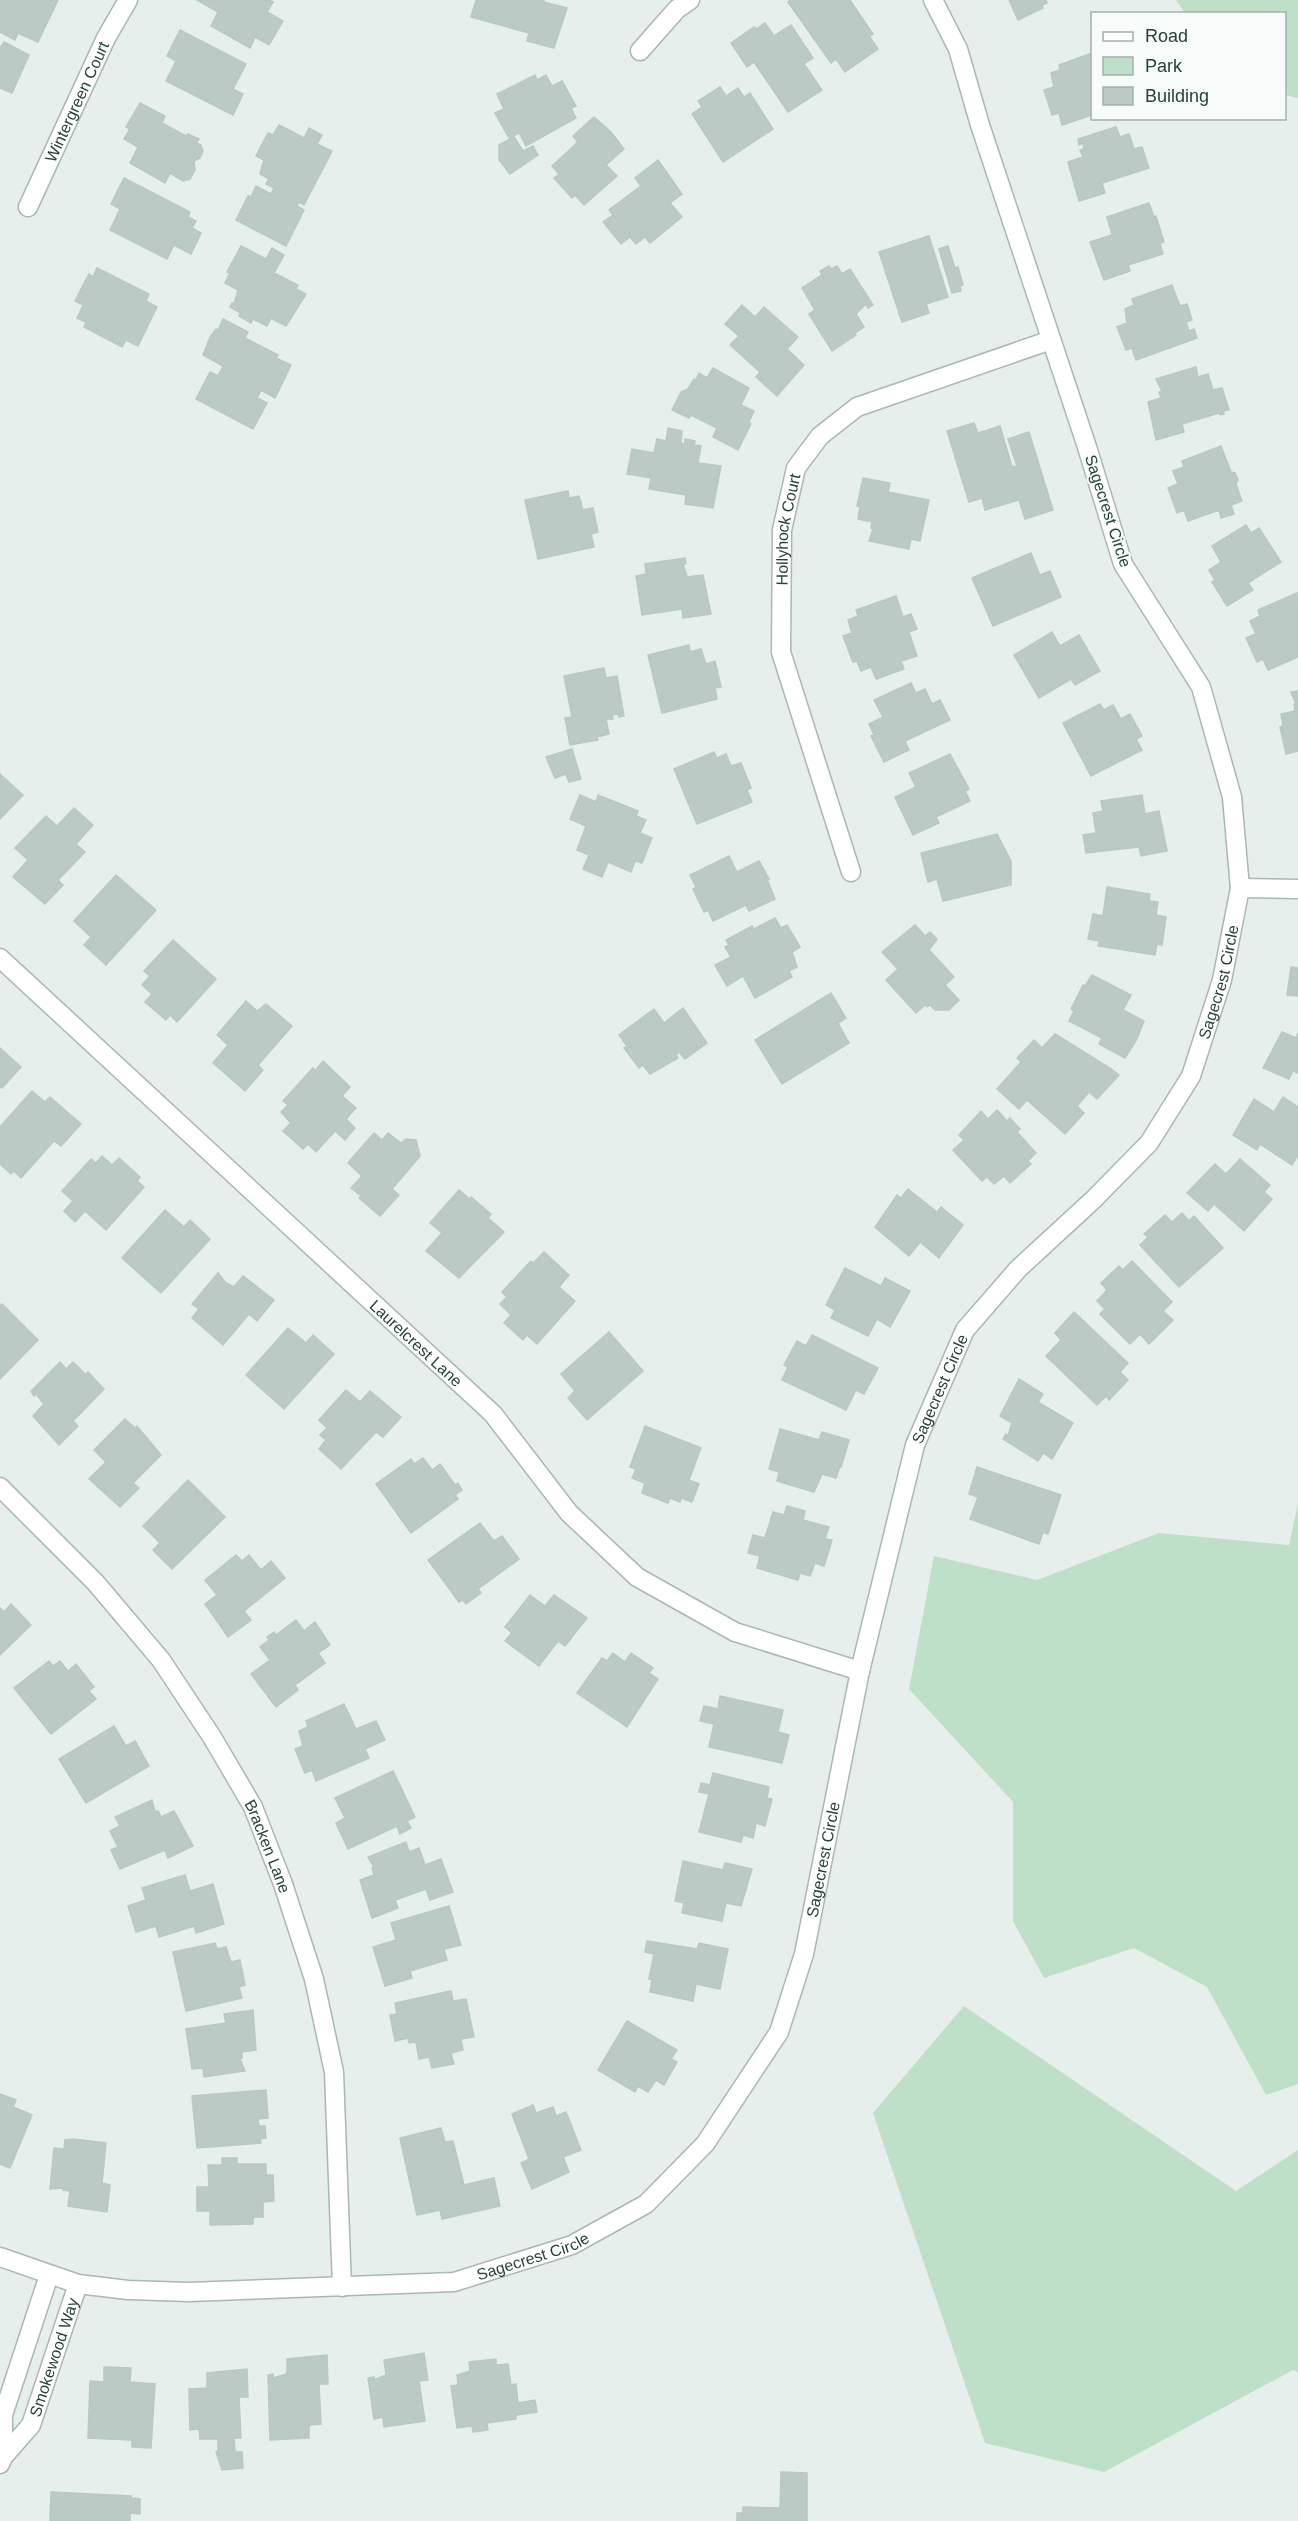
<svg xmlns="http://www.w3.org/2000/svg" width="1298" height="2521" font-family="Helvetica,sans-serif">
<rect width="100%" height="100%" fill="#e6efeb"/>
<!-- green -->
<g fill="#bfe0c8">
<polygon points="1176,0 1298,0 1298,98 1285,95 1284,14 1185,13"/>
<polygon points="1298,1503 1298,2084 1266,2095 1207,1987 1134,1948 1044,1978 1013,1921 1013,1802 909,1689 934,1556 1037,1580 1159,1533 1289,1545"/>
<polygon points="964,2006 1236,2191 1298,2150 1298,2372 1293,2370 1104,2472 985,2443 873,2113"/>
</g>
<!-- building -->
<g fill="#bbcac4" stroke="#b8c9c2" stroke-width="1.5">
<polygon points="0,0 58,0 38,42 18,33 15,40 0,32"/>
<polygon points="197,0 269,0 273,2 267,12 283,21 269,45 255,37 250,48 211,26 218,12"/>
<polygon points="476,0 544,0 544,2 567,8 554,48 527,41 529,33 471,17"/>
<polygon points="790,0 850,0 873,34 869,36 878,49 845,72 836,59 831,63 788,2"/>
<polygon points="1009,0 1046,0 1047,3 1042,5 1043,8 1018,20"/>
<polygon points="765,23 774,36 791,25 813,58 804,64 822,90 788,112 754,62 747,67 731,43 754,27 756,29"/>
<polygon points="180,30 246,64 233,89 243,94 233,115 166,81 176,61 167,56"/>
<polygon points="4,42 29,55 12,93 0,88 0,48"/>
<polygon points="1092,53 1092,115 1062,125 1059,113 1052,115 1044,90 1054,87 1051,73 1060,70 1059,65"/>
<polygon points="535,75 537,80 546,75 552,86 562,81 576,106 571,108 576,118 526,146 519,133 509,138 495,113 504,109 497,94"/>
<polygon points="720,87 726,96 738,88 744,97 750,93 773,129 723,162 692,114 702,107 698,101"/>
<polygon points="140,103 165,116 162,123 186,136 188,134 199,139 196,143 201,145 203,151 200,158 194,161 195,170 190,179 183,181 170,173 165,183 130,163 138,147 124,139 130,129 126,127"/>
<polygon points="594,117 611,132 624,149 606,165 617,176 584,205 575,195 572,198 554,178 559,174 552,166 578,142 573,136"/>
<polygon points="279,125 304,138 309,128 322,135 317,144 332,151 304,205 299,202 297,206 304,210 286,246 236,220 248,196 251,197 256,186 271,194 274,188 266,184 269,179 260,174 264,160 256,156 268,133 273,135"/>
<polygon points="1116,127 1120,137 1129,134 1134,149 1142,147 1149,168 1102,183 1105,193 1079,201 1068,162 1083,157 1080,150 1084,149 1083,143 1079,145 1078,139"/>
<polygon points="514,137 523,151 533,146 538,155 510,174 499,160 499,145"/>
<polygon points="658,160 682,194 670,203 682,217 650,243 645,237 636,244 630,237 621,244 603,222 613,215 609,210 641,186 635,178"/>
<polygon points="124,178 190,212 188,217 196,221 192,228 201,233 191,254 174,245 167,259 110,230 120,209 111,204"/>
<polygon points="1149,203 1154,217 1156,216 1164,242 1160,243 1163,254 1128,265 1130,271 1104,280 1090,242 1112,235 1107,217"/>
<polygon points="929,236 948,297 926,304 929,313 902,322 879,252"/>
<polygon points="241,246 266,259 272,248 284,255 274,273 298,285 296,289 306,294 286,326 271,318 267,326 253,319 251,323 239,316 241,313 230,307 232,303 234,304 238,290 225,283 230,273 227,272"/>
<polygon points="948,246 955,268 958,267 963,285 960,286 961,291 952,293 939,249"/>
<polygon points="829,266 831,269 837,266 842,274 850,269 873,305 868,308 866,304 856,314 864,327 855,333 856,335 832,351 809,314 815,310 802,288 822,275 820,271"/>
<polygon points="97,268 149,294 146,301 157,307 138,346 126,340 122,347 84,327 86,322 77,318 83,305 75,301 89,274 93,277"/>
<polygon points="1172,285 1180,306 1187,304 1192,320 1186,322 1189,331 1194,329 1197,338 1136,360 1132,348 1126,350 1117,327 1127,323 1125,309 1134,305 1132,299"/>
<polygon points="742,305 755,317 764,307 798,337 787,349 804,365 777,396 756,377 760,372 730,345 739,336 725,324"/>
<polygon points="223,319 248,332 245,338 278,355 276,358 291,365 275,398 261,390 257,398 267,403 253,429 196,399 210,372 218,376 223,366 203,355 210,337 216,329 218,330"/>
<polygon points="1196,367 1198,377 1208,374 1213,390 1222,388 1229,410 1223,411 1224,414 1220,415 1219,413 1182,424 1184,432 1156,440 1148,402 1161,398 1159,392 1162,391 1156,379"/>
<polygon points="713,368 749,388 741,405 754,411 749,422 751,424 738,450 713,437 717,428 691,415 689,418 672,410 681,392 688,389 694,379 696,380 699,373 707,378"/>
<polygon points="974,423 978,433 1000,426 1012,467 1017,466 1008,439 1029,432 1053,510 1025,519 1019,500 985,510 982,498 969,502 947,431"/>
<polygon points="668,428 682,431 681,443 685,444 685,439 695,441 694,445 701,446 698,463 721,466 713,508 685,504 686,495 649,489 651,478 627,474 632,449 654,453 657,439 666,441"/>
<polygon points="1221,446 1231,472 1235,473 1238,480 1236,484 1242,501 1231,505 1234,514 1221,518 1219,510 1188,521 1184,510 1177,513 1168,488 1178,484 1173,471 1184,467 1182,461"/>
<polygon points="863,478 890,483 888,492 929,500 920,541 911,539 909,549 869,541 873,529 871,528 872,522 858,519 860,507 857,506"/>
<polygon points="568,491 569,498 579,496 583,510 593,508 598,532 591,534 594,547 538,559 525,500"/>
<polygon points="1246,525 1251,533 1259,528 1281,562 1248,583 1253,590 1227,606 1212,582 1215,580 1209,570 1221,562 1212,546"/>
<polygon points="1031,553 1040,575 1050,571 1061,597 993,626 972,578"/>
<polygon points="685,558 686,564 683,564 687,577 703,575 711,614 683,618 682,609 642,615 636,576 646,574 645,564"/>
<polygon points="1297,593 1298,657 1268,670 1263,659 1257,662 1246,638 1256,634 1250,621 1260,616 1258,610"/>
<polygon points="896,596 903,617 911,614 917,629 909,632 917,656 901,661 904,669 876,679 871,667 861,671 857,661 853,662 843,636 852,633 848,620 858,616 856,610"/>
<polygon points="1052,632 1060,646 1079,635 1100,671 1075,685 1071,679 1039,698 1014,655"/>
<polygon points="689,645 690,652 701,649 706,664 715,661 721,687 715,688 717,699 662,713 648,655"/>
<polygon points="604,668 606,678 617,676 624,716 619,717 618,714 612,715 613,719 606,719 609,734 597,737 598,740 570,745 565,718 572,717 564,676"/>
<polygon points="911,683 916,693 925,689 932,704 940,700 950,720 905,741 909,750 884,762 871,736 874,735 869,724 883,717 874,700"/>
<polygon points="1298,691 1298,751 1286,754 1280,727 1283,726 1281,714 1295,711 1294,704 1296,704 1291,692"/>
<polygon points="1100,704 1104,710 1113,705 1121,719 1130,714 1142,736 1136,739 1142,750 1091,776 1063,723"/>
<polygon points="572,749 581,779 569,782 566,774 555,778 546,757"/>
<polygon points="714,752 717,758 726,754 731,766 741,763 751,788 747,790 752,802 697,824 674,769"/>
<polygon points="950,754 969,789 965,791 970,801 936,817 939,823 913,835 895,797 916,787 909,773"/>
<polygon points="0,774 23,795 0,819"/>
<polygon points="580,795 596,802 598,795 638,811 636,816 646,820 640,833 652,838 642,863 635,861 631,872 608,862 602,877 583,869 589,855 577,850 586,826 570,819"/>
<polygon points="1142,795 1145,814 1159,811 1167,851 1141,856 1139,847 1086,853 1083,835 1096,833 1093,813 1103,811 1101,801"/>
<polygon points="74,808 93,825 76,844 85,852 58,880 63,885 45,904 13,877 28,860 15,848 46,816 57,826"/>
<polygon points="997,834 1011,861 1011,885 943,901 937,879 928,882 921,853"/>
<polygon points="729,856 737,872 759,861 769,879 767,879 775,899 749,911 746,905 713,921 708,910 704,912 693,889 696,887 690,875"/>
<polygon points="116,875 156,910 106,965 84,945 91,937 74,921"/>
<polygon points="1107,887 1150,894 1149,901 1158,902 1156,915 1166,917 1162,945 1157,944 1155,955 1098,946 1099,941 1088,939 1093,914 1103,916"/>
<polygon points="775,918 781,928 787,925 800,947 792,952 797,967 789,971 792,977 755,998 743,976 727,986 715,965 731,957 725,947 729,945 726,940 752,926 754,929"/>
<polygon points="915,925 925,936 930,932 937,939 929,950 954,977 945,985 959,1000 949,1010 935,1010 930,1005 927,1007 925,1005 916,1013 886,980 898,969 882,952"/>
<polygon points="173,940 216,979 177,1022 170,1015 166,1020 145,1002 152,994 142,985 150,976 144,971"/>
<polygon points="1291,967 1298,968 1298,996 1287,995"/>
<polygon points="1092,975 1131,995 1123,1010 1144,1021 1137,1039 1125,1058 1099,1044 1102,1038 1069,1021 1074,1011 1071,1009 1083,985 1085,986"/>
<polygon points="831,993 846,1018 838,1023 849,1043 782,1084 755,1040"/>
<polygon points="246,1001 257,1011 266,1004 292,1026 258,1065 263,1070 245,1091 213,1063 228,1045 217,1035"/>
<polygon points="683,1008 707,1043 685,1059 679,1052 676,1055 678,1058 650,1074 643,1065 639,1068 624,1048 627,1046 619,1035 654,1009 664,1023"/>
<polygon points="1282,1032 1296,1038 1298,1033 1298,1073 1293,1071 1289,1079 1263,1068"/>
<polygon points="1055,1034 1110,1068 1119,1075 1097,1099 1089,1092 1077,1106 1084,1113 1065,1134 1027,1100 1019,1109 997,1089 1021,1062 1017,1058 1034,1040 1042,1048"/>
<polygon points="0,1048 21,1067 2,1088 0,1087"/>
<polygon points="323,1061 350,1087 342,1096 356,1108 346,1119 355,1128 345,1140 335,1131 316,1152 308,1144 303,1149 283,1131 291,1123 281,1112 288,1105 283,1101 313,1068 315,1071"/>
<polygon points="32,1091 45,1102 50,1097 81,1124 61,1146 54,1141 21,1178 14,1171 11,1174 0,1164 0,1127"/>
<polygon points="1283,1097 1298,1107 1298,1155 1292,1165 1260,1144 1257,1150 1233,1135 1254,1099 1274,1112"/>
<polygon points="997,1110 1007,1121 1010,1118 1020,1129 1017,1132 1036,1153 1028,1161 1031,1164 1010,1183 1004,1176 994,1184 987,1177 982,1181 953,1150 964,1140 959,1135 981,1111 988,1119"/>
<polygon points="374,1133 382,1140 388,1133 401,1143 406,1139 416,1140 420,1156 392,1189 399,1195 380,1216 359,1198 361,1196 351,1188 362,1176 348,1163"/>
<polygon points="102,1156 112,1165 119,1158 140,1177 137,1181 144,1187 106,1230 85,1211 75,1222 64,1211 73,1201 62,1191 91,1159 96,1163"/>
<polygon points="1240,1159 1270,1185 1264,1192 1272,1199 1244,1231 1214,1204 1208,1211 1187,1193 1215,1164 1226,1174"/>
<polygon points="908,1189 937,1212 941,1207 963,1225 939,1258 920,1242 909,1256 875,1227 897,1195 901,1198"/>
<polygon points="459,1190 470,1199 471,1197 491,1214 488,1218 504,1232 459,1278 426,1251 442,1233 430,1223"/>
<polygon points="165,1210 184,1227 190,1220 210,1239 161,1293 122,1258"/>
<polygon points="1182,1213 1189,1221 1194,1216 1223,1248 1179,1287 1140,1245 1148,1237 1144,1234 1165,1215 1172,1222"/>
<polygon points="544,1252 569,1275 559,1287 575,1301 537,1344 527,1335 523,1340 504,1323 511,1315 500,1304 507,1297 502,1292 531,1261 533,1263"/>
<polygon points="1132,1261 1172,1302 1163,1311 1173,1320 1149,1344 1140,1334 1130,1344 1100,1314 1105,1309 1097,1301 1107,1290 1101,1283 1119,1266 1123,1270"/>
<polygon points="845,1268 881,1286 885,1278 910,1291 890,1327 877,1319 868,1336 831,1318 835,1310 826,1305"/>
<polygon points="218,1273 226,1283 234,1287 243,1276 274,1300 257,1321 249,1314 223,1345 192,1318 199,1309 192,1304"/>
<polygon points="2,1304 38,1340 0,1379 0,1306"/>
<polygon points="1074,1312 1128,1363 1120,1372 1128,1380 1109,1400 1106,1396 1097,1405 1046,1356 1061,1340 1055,1333"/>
<polygon points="288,1328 306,1343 313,1335 334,1354 284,1409 246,1375"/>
<polygon points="609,1332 643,1371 587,1420 568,1398 575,1391 561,1374"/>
<polygon points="812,1335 878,1368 864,1394 856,1390 846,1410 782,1380 788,1367 784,1365 797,1341 806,1346"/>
<polygon points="60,1362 66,1369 73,1362 86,1375 88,1372 104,1389 73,1421 78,1426 59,1445 33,1416 44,1404 36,1394 34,1396 31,1391"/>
<polygon points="1019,1379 1043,1394 1038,1402 1073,1423 1052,1459 1043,1453 1038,1461 1003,1439 1006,1434 1008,1436 1012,1423 1000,1416"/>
<polygon points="346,1390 360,1402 370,1391 401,1417 383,1437 376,1432 341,1469 319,1449 326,1440 320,1435 327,1428 319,1420"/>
<polygon points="125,1419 135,1428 137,1426 161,1455 133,1483 139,1488 120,1507 89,1479 106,1462 94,1450"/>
<polygon points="645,1426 701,1448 689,1480 699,1484 692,1502 681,1498 680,1502 670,1498 668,1503 642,1493 645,1483 632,1478 636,1469 630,1467"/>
<polygon points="780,1429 819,1440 822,1432 849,1440 841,1467 840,1466 836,1478 822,1474 814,1492 777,1481 779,1472 769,1469"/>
<polygon points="423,1458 432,1470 440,1464 455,1485 458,1483 462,1490 455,1495 458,1499 411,1533 376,1484 411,1459 414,1464"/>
<polygon points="977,1467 1061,1495 1048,1534 1043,1532 1039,1544 970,1519 978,1497 969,1494"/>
<polygon points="188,1480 225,1517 172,1569 153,1550 160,1543 143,1526"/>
<polygon points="787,1506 805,1511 803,1520 829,1527 825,1539 832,1540 824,1566 815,1563 810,1576 800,1573 798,1580 757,1568 760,1556 748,1553 753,1535 765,1538 773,1512 784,1515"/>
<polygon points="480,1523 494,1541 502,1536 519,1559 478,1589 481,1593 466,1604 463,1600 459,1602 428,1560"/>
<polygon points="236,1555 242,1561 249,1555 261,1570 271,1561 285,1578 244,1611 251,1620 228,1637 205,1604 217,1595 205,1580"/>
<polygon points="530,1595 545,1606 554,1595 587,1618 565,1646 558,1641 539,1666 505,1641 512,1633 505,1627"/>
<polygon points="11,1604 31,1625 0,1655 0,1608 4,1612"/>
<polygon points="296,1620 304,1631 315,1622 330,1645 318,1653 325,1663 295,1685 298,1690 276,1707 251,1674 270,1660 260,1647 269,1640 267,1637 274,1632 276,1635"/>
<polygon points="613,1653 625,1662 631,1653 653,1668 649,1673 658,1679 627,1727 577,1693 602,1658 607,1661"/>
<polygon points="49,1661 53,1666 60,1661 68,1671 76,1664 94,1687 89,1691 96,1699 51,1734 14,1688"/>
<polygon points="720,1696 783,1710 778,1732 789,1735 782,1763 709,1747 714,1724 700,1721 704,1706 718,1709"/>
<polygon points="344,1704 356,1729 376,1721 385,1740 365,1749 369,1758 316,1781 312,1770 305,1773 295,1749 303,1746 299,1731 308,1727 306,1721"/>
<polygon points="114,1726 126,1746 135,1741 149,1766 86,1803 59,1759"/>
<polygon points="393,1771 415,1817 407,1821 411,1828 400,1834 397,1826 348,1849 336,1823 345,1818 335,1798"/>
<polygon points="713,1773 769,1787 767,1798 772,1799 765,1826 756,1823 753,1838 743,1835 741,1842 699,1832 709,1794 699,1792 701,1783 710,1785"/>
<polygon points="152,1800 155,1812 158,1811 161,1817 174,1811 193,1846 168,1858 165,1850 120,1869 111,1850 118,1847 110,1831 120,1826 115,1817"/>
<polygon points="406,1842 409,1852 419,1848 425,1865 441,1859 453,1892 430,1900 426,1889 395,1900 398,1908 372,1918 360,1880 374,1875 372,1868 374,1867 368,1857"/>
<polygon points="683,1861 723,1870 725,1863 752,1869 741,1906 726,1903 722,1921 682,1913 684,1903 675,1901"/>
<polygon points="185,1875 190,1891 213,1884 224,1924 196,1933 194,1926 159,1937 156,1926 136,1932 128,1906 146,1900 142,1888"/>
<polygon points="449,1906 461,1945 444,1949 447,1960 410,1971 412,1978 385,1986 373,1947 396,1940 391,1923"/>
<polygon points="647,1941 697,1949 699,1943 728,1949 720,1989 696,1984 693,2001 650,1992 652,1979 649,1979 654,1954 645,1952"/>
<polygon points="215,1943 217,1949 226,1947 231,1962 240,1960 245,1985 239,1987 242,1998 186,2011 173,1952"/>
<polygon points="451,1991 453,2001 466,1999 474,2037 461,2039 463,2050 451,2053 454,2064 432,2068 429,2057 419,2059 416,2042 409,2043 408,2038 395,2041 390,2015 397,2014 395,2003"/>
<polygon points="253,2010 256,2050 242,2052 242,2058 240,2059 245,2071 204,2077 203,2068 192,2069 186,2029 226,2023 224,2014"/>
<polygon points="627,2021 677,2050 671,2059 677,2062 664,2085 656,2080 648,2092 638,2086 635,2092 598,2070"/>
<polygon points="266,2090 268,2118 258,2119 259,2126 265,2126 266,2138 260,2139 261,2143 197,2148 192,2096"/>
<polygon points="0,2094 16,2100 13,2107 32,2115 10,2168 0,2164"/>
<polygon points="533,2105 536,2113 553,2107 556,2116 566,2112 581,2150 563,2157 569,2172 532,2189 521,2163 529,2159 512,2114"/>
<polygon points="441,2128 445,2142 453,2141 464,2185 494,2178 500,2206 442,2219 440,2210 417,2215 400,2138"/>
<polygon points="73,2139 106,2143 102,2183 110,2185 107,2212 68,2206 70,2191 63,2190 63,2188 50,2189 54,2148 64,2149 65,2140"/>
<polygon points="222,2158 237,2158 237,2164 266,2164 266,2175 273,2175 274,2201 263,2202 263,2217 253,2217 253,2224 210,2225 210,2211 197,2211 197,2187 209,2187 208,2165 222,2165"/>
<polygon points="424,2353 428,2380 419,2381 425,2421 384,2427 383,2417 374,2419 368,2378 374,2377 374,2380 386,2375 384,2360"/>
<polygon points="327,2355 328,2384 319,2384 321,2424 309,2425 309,2438 270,2440 268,2375 273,2374 273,2378 287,2374 287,2359"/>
<polygon points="496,2359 496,2365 508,2364 511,2385 516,2384 518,2403 535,2400 537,2412 516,2415 516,2419 487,2423 488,2430 473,2432 472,2426 457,2428 451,2386 458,2385 457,2375 470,2371 469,2362"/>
<polygon points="104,2367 131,2368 130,2382 155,2384 151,2448 132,2447 132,2440 88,2438 90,2381 104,2382"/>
<polygon points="247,2369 248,2397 239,2397 241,2438 234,2438 235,2452 242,2452 243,2468 222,2470 216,2452 218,2451 218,2439 200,2439 199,2429 190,2430 189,2389 207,2388 207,2373"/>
<polygon points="781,2472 807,2473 807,2521 737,2521 737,2513 743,2513 743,2507 780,2508"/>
<polygon points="51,2492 131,2496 131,2498 140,2499 140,2514 130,2513 130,2521 50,2521"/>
</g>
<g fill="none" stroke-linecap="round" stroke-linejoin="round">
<defs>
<g id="minor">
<polyline points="640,51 677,9 690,0"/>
<path id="s1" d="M28,207L106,38L128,0"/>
<path id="s2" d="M851,872L781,652L782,530L796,468L820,436L857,407L1051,340"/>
<polyline points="1240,888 1298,889"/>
<path id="s3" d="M0,958L493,1414L569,1513L637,1577L735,1632L860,1671"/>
<path id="s4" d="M0,1487L95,1582L161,1660L212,1737L253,1807L283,1884L314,1979L334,2072L342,2287"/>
<path id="s5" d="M0,2257L78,2284L128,2290L189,2292L454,2282L572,2245L646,2204L705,2144L779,2032L804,1954L860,1671L915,1445L965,1330L1018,1269L1094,1199L1149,1143L1191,1076L1222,980L1240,888L1232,797L1201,687L1123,564L1087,447L980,125L958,49L933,0"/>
<path id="s6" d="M3,2457L31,2425L78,2284"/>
<polyline points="0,2464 3,2457 3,2415 49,2275"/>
</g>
</defs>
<!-- minor casing -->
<use href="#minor" stroke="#a8b8b2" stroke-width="21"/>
<!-- minor -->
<use href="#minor" stroke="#fff" stroke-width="18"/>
</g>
<g text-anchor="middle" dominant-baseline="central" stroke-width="4.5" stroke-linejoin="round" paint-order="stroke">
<!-- street labels -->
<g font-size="16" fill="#24423a" stroke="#f7fbf9">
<text stroke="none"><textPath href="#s1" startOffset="116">Wintergreen Court</textPath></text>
<text transform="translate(1108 511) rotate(72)">Sagecrest Circle</text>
<text stroke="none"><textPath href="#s2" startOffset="354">Hollyhock Court</textPath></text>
<text stroke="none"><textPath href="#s5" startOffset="2054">Sagecrest Circle</textPath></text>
<text stroke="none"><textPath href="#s3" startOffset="567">Laurelcrest Lane</textPath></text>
<text stroke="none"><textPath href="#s5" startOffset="1550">Sagecrest Circle</textPath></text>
<text stroke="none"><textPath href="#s4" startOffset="452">Bracken Lane</textPath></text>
<text stroke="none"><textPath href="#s5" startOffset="1064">Sagecrest Circle</textPath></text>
<text stroke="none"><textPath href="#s5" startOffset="542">Sagecrest Circle</textPath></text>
<text stroke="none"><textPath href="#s6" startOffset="114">Smokewood Way</textPath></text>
</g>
</g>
<!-- legend -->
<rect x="1091" y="12" width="195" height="108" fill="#f7fbf9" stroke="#a3b1ad" stroke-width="1.5"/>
<rect x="1103" y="32" width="30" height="9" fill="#ffffff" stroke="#a3b1ad" stroke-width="1.5"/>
<text x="1145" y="42" font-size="18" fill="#24423a">Road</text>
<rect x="1103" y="57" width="30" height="18" fill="#bfe0c8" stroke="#a3b1ad" stroke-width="1.5"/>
<text x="1145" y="72" font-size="18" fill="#24423a">Park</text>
<rect x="1103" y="87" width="30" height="18" fill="#bbcac4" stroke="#a3b1ad" stroke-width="1.5"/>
<text x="1145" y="102" font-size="18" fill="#24423a">Building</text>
</svg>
